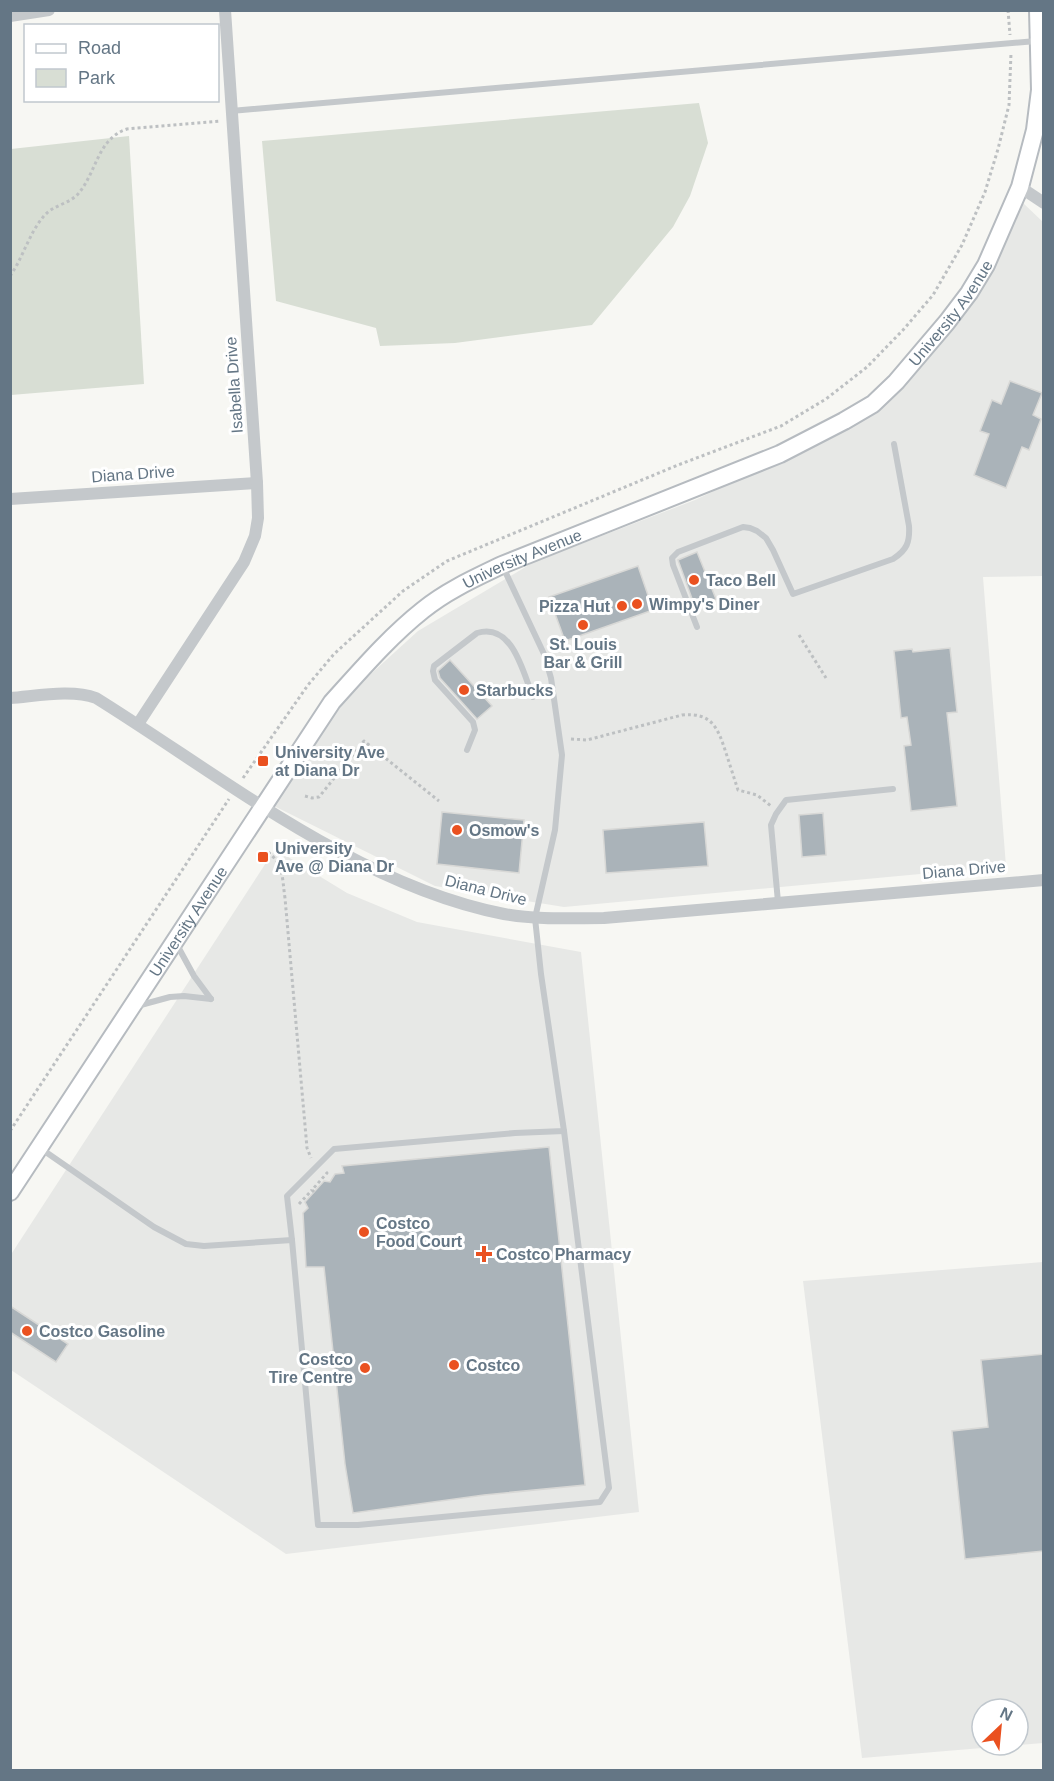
<svg xmlns="http://www.w3.org/2000/svg" width="1054" height="1781" font-family="Arial,sans-serif">
<rect width="100%" height="100%" fill="#f7f7f3"/>
<!-- built -->
<g fill="#e7e8e6" fill-rule="evenodd">
<polygon points="1023,203 1043,222 1043,576 983,577 1006,866 564,907 435,886 274,806 327,723 362,682 418,631 534,562 695,500 834,434 968,306"/>
<polygon points="275,849 347,893 417,922 581,952 639,1512 286,1554 11,1370 10,1256"/>
<path d="M1043,1262V1743L862,1758L803,1281ZM982,1709H1018V1745H982Z"/>
</g>
<!-- green -->
<g fill="#d8ded4">
<polygon points="699,103 708,143 690,196 673,227 592,325 455,343 380,346 376,328 276,301 262,141"/>
<polygon points="129,136 144,384 11,395 11,149"/>
</g>
<!-- building -->
<g fill="#aab3b9" stroke="#d8d8d6" stroke-width="1.5">
<polygon points="1010,381 1042,393 1033,415 1041,419 1029,450 1022,447 1006,488 974,475 989,434 980,431 992,400 1001,404"/>
<polygon points="697,552 716,599 695,607 678,560"/>
<polygon points="638,566 653,610 565,641 549,597"/>
<polygon points="950,648 957,712 947,713 957,806 911,811 904,746 911,745 907,717 901,718 894,651 912,649 913,652"/>
<polygon points="450,660 492,706 477,719 440,678 438,671"/>
<polygon points="442,812 524,820 519,873 437,864"/>
<polygon points="823,813 826,855 802,857 799,815"/>
<polygon points="704,822 708,866 606,873 603,830"/>
<polygon points="549,1147 585,1485 484,1495 353,1513 345,1464 324,1267 306,1267 303,1213 308,1208 305,1202 324,1181 330,1182 335,1174 344,1173 342,1166"/>
<polygon points="10,1306 68,1344 56,1362 10,1332"/>
<polygon points="1044,1354 1044,1551 965,1559 952,1431 988,1427 981,1360"/>
</g>
<g fill="none" stroke-linecap="round" stroke-linejoin="round">
<defs>
<g id="secondary">
<path id="s1" d="M10,1192L332,702C361,670 389,637 423,610C446,591 475,578 502,565L780,454L844,421L873,404L896,382L947,322L969,293L986,265L1020,187L1035,130L1040,90L1038,10"/>
</g>
</defs>
<!-- secondary casing -->
<use href="#secondary" stroke="#b6bbc0" stroke-width="20"/>
<!-- path -->
<g stroke="#bdc0c2" stroke-width="3" stroke-dasharray="3 3" stroke-linecap="butt">
<polyline points="1008,10 1010,35"/>
<path d="M10,276C23,258 29,233 44,216C53,205 69,204 78,194C97,172 97,139 127,129L221,121"/>
<polyline points="799,635 826,678"/>
<path d="M571,739L587,740L682,715C712,712 718,728 726,753C730,765 734,778 738,790L757,795L771,806"/>
<polyline points="243,778 308,685 334,654 403,591 447,561 678,465 781,426 826,399 867,367 903,330 933,295 962,245 985,192 998,149 1009,105 1011,53"/>
<polyline points="305,796 312,798 319,797 364,741 439,801"/>
<path d="M268,852C284,865 282,878 285,898L307,1148L311,1158"/>
<polyline points="10,1131 229,799"/>
<polyline points="314,1192 312,1190 327,1173 325,1171"/>
<polyline points="299,1204 312,1190"/>
</g>
<!-- lane -->
<g stroke="#c4c8cb" stroke-width="6">
<polyline points="231,111 1036,41"/>
<path d="M697,627L673,565L672,558L678,552L743,527L750,528L757,531L766,538L773,550L793,594L893,559C907,550 910,542 909,526L894,444"/>
<path d="M467,750L475,730L473,722L435,680L433,671L434,666L477,633C513,622 523,673 533,697"/>
<polyline points="778,902 771,825 776,814 786,800 893,789"/>
<polyline points="176,943 194,976 211,999"/>
<polyline points="137,1006 170,997 184,996 211,999"/>
<polyline points="40,1148 154,1227 186,1244 204,1246 292,1240 318,1525 358,1525 600,1502 609,1488 564,1131"/>
<polyline points="292,1240 287,1196 334,1149 515,1133 564,1131 541,974 535,918 555,830 562,755 551,678 544,654 503,567"/>
</g>
<!-- street -->
<g stroke="#c4c8cb" stroke-width="12">
<polyline points="10,16 49,10"/>
<polyline points="1020,187 1044,203"/>
<polyline points="10,499 257,483"/>
<path d="M10,698C37,696 72,689 96,698C223,777 356,885 504,914C537,920 571,918 604,918L1044,880"/>
<polyline points="138,724 244,562 255,536 258,518 257,483 225,10"/>
</g>
<!-- secondary -->
<use href="#secondary" stroke="#fff" stroke-width="16"/>
</g>
<!-- markers -->
<g fill="#ea5120" stroke="#fff" stroke-width="2">
<circle cx="694" cy="580" r="6"/>
<circle cx="637" cy="604" r="6"/>
<circle cx="622" cy="606" r="6"/>
<circle cx="583" cy="625" r="6"/>
<circle cx="464" cy="690" r="6"/>
<rect x="257" y="755" width="12" height="12" rx="3"/>
<circle cx="457" cy="830" r="6"/>
<rect x="257" y="851" width="12" height="12" rx="3"/>
<circle cx="364" cy="1232" r="6"/>
<path d="M481 1245h6v6h6v6h-6v6h-6v-6h-6v-6h6z"/>
<circle cx="27" cy="1331" r="6"/>
<circle cx="454" cy="1365" r="6"/>
<circle cx="365" cy="1368" r="6"/>
</g>
<g text-anchor="middle" dominant-baseline="central" stroke-width="6" stroke-linejoin="round" paint-order="stroke">
<!-- street labels -->
<g font-size="16" fill="#647685" stroke="#fff">
<text stroke="none"><textPath href="#s1" startOffset="1332">University Avenue</textPath></text>
<text transform="translate(234 385) rotate(-94)">Isabella Drive</text>
<text transform="translate(133 474) rotate(-4)">Diana Drive</text>
<text stroke="none"><textPath href="#s1" startOffset="828">University Avenue</textPath></text>
<text transform="translate(964 870) rotate(-5)">Diana Drive</text>
<text transform="translate(486 890) rotate(14)">Diana Drive</text>
<text stroke="none"><textPath href="#s1" startOffset="324">University Avenue</textPath></text>
</g>
<!-- poi labels -->
<g font-size="16" font-weight="bold" fill="#647685" stroke="#fff" text-anchor="start">
<text x="706" y="580">Taco Bell</text>
<text x="649" y="604">Wimpy's Diner</text>
<text x="610" y="606" text-anchor="end">Pizza Hut</text>
<text x="583" y="644" text-anchor="middle">St. Louis<tspan x="583" dy="18">Bar &amp; Grill</tspan></text>
<text x="476" y="690">Starbucks</text>
<text x="275" y="752">University Ave<tspan x="275" dy="18">at Diana Dr</tspan></text>
<text x="469" y="830">Osmow's</text>
<text x="275" y="848">University<tspan x="275" dy="18">Ave @ Diana Dr</tspan></text>
<text x="376" y="1223">Costco<tspan x="376" dy="18">Food Court</tspan></text>
<text x="496" y="1254">Costco Pharmacy</text>
<text x="39" y="1331">Costco Gasoline</text>
<text x="353" y="1359" text-anchor="end">Costco<tspan x="353" dy="18">Tire Centre</tspan></text>
<text x="466" y="1365">Costco</text>
</g>
</g>
<!-- border -->
<rect width="1054" height="1781" fill="none" stroke="#647685" stroke-width="24"/>
<!-- legend -->
<rect x="24" y="24" width="195" height="78" fill="#ffffff" stroke="#c1c8ce" stroke-width="1.5"/>
<rect x="36" y="44" width="30" height="9" fill="#ffffff" stroke="#c1c8ce" stroke-width="1.5"/>
<text x="78" y="54" font-size="18" fill="#647685">Road</text>
<rect x="36" y="69" width="30" height="18" fill="#d8ded4" stroke="#c1c8ce" stroke-width="1.5"/>
<text x="78" y="84" font-size="18" fill="#647685">Park</text>
<!-- north arrow -->
<g transform="translate(1000 1727) rotate(26)"><circle r="28" fill="#ffffff" stroke="#c1c8ce" stroke-width="1.5"/>
<path d="M0-4.5L10 22L0 15L-10 22Z" fill="#ea5120"/>
<text y="-9" font-size="16" font-weight="bold" text-anchor="middle" fill="#647685">N</text>
</g>
</svg>
